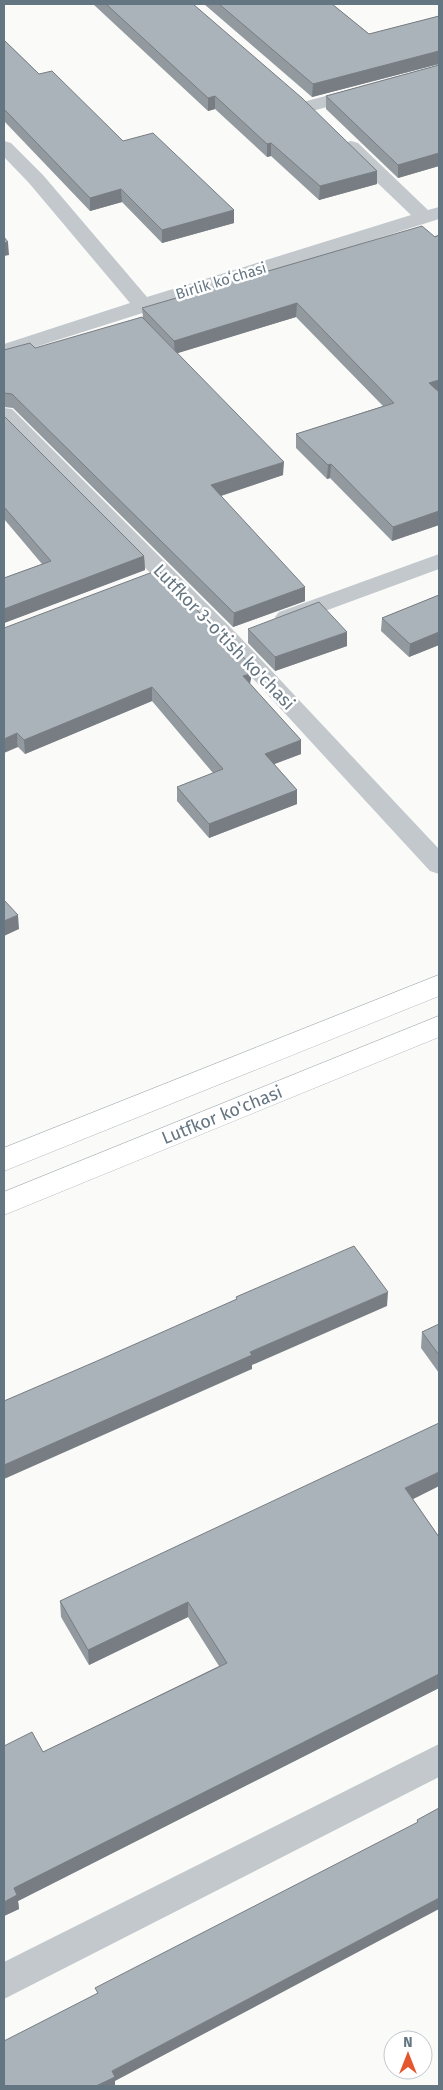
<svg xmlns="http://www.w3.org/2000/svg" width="443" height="2090" font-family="'Fira Sans',sans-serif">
<rect width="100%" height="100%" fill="#fafaf8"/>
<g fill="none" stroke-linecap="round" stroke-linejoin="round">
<defs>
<g id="secondary">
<polygon points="439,975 439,996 4,1171 4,1148"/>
<polygon points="439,1016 439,1037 4,1215 4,1192"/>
</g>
</defs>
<!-- secondary casing -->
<use href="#secondary" stroke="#b3babf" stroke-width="1"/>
<!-- street -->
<g fill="#c3c8cc" fill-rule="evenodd">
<polygon points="363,86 369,87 372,91 369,95 309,112 303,110 300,106 303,102"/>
<polygon points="4,141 11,143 43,175 147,297 411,215 344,151 342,147 344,143 351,141 358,143 428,210 439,207 439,219 4,357 4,344 130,303 29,183 4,157"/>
<polygon points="4,408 12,409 237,634 439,849 439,874 430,871 221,644 4,426"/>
<polygon points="439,554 439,569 295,622 287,624 279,622 275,617 279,612"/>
<polygon points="439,1744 439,1777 4,1999 4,1962"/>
</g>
<!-- secondary -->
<use href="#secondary" fill="#fff" fill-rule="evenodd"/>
</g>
<!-- wall -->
<g fill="#929a9f">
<polygon points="93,4 193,4 377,184 319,200 271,156 267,157 215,109 208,111"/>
<polygon points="204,4 332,4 369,34 439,16 439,64 312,97"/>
<polygon points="4,40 39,74 123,141 234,210 234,223 162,243 122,202 90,211 4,121"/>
<polygon points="439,65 439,166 398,178 326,109 326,96"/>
<polygon points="439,235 439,525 392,541 330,478 327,479 296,448 296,434 383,406 296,317 177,353 283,475 221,496 305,601 233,627 13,408 4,407 4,350 35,348 143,318 142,308"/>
<polygon points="4,416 144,556 145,570 4,623 4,578 42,564 4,519"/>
<polygon points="439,595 439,645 409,657 381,631 382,618"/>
<polygon points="4,628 251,680 250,684 301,740 301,754 274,764 297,790 297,804 209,838 177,801 177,787 213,773 152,701 25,754 18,747"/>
<polygon points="248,629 347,646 275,671 248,643"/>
<polygon points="439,1324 439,1373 421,1348 422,1332"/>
<polygon points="439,1486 413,1499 439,1537 439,1688 18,1901 19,1909 4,1916 4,1746 43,1752 219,1666 188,1617 89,1665 61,1617 60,1601"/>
</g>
<!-- shaded-wall -->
<g fill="#777d82">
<polygon points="439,51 439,64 312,97 313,84"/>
<polygon points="215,96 215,109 208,111 208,98"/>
<polygon points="271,143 271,156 267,157 267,144"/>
<polygon points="439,153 439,166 398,178 398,165"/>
<polygon points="377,171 377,184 319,200 320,186"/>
<polygon points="121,189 122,202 90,211 90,198"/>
<polygon points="234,210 234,223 162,243 162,230"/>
<polygon points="8,242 9,255 4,256 4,243"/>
<polygon points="297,303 296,317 175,354 174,341"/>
<polygon points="439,380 439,393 429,383"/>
<polygon points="284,462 283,475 211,499 211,485"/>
<polygon points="331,464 330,478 327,479 328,465"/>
<polygon points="439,511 439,525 392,541 393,527"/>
<polygon points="144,556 145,570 4,623 4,609"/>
<polygon points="305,587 305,601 233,627 234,613"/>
<polygon points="347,632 347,646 275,671 275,657"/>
<polygon points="439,632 439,645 409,657 410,644"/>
<polygon points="251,665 251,680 250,680 250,688 243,676 245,668"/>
<polygon points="152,687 152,701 25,754 24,740"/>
<polygon points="17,733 18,747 4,753 4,739"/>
<polygon points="301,740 301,754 264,768 265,754"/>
<polygon points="297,790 297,804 209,838 209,824"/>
<polygon points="18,915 19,929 4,936 4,921"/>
<polygon points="388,1292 387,1306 252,1365 252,1369 4,1479 4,1465 250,1352"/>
<polygon points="439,1472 439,1486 403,1504 405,1488"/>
<polygon points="188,1602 188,1617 89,1665 88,1650"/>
<polygon points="439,1674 439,1688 18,1901 19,1909 4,1916 4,1902 14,1888"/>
<polygon points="439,1898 439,1909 115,2081 115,2086 96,2086 112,2071"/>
</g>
<!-- building -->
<g fill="#aab3b9" stroke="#777d82">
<polygon points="106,4 193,4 302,98 377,171 320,186 271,143 267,144 215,96 208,98"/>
<polygon points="219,4 332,4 369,34 439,16 439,51 313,84"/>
<polygon points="4,40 39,74 52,71 123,141 153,133 234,210 162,230 121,189 90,198 4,109"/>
<polygon points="439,65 439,153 398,165 326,96"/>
<polygon points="422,226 435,237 439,235 439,380 429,383 439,392 439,511 393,527 331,464 328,465 296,434 394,403 297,303 174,341 142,308"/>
<polygon points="4,237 8,242 4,243"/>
<polygon points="142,317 284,462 211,485 305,587 234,613 12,394 4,393 4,350 30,343 35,348"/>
<polygon points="4,416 144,556 4,609 4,578 51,561 4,507"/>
<polygon points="158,570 251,665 245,668 251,674 243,676 301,740 265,754 297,790 209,824 177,787 223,769 152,687 24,740 17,733 4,739 4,628"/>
<polygon points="439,595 439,632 410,644 382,618"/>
<polygon points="319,602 347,632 275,657 248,629"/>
<polygon points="4,900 18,915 4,921"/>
<polygon points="354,1246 388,1292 250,1352 252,1355 4,1465 4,1401 97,1361 237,1299 236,1297"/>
<polygon points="439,1324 439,1355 422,1332"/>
<polygon points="439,1423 439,1472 405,1488 439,1537 439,1674 14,1888 17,1895 4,1902 4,1746 32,1732 43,1752 227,1663 188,1602 88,1650 60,1601"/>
<polygon points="439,1808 439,1898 112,2071 115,2077 96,2086 4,2086 4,2041 98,1993 95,1988 418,1822 417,1820"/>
</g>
<g text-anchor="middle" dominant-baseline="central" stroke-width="5" stroke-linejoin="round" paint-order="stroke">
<!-- far-street labels -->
<g font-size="15" fill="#657683" stroke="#fff">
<text transform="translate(221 281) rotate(-17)">Birlik koʻchasi</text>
</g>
<!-- street labels -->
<g font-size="18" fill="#657683" stroke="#fff">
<text transform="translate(224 637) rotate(46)">Lutfkor 3-o'tish ko'chasi</text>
<text transform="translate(222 1115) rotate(-22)">Lutfkor ko'chasi</text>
</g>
</g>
<!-- border -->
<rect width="443" height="2090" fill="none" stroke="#657683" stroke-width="10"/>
<!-- north arrow -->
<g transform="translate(408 2055)"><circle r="24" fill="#ffffff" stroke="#c1c8cd"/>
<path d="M0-4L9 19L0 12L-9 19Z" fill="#e4572e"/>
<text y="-8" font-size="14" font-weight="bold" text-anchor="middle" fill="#657683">N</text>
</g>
</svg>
